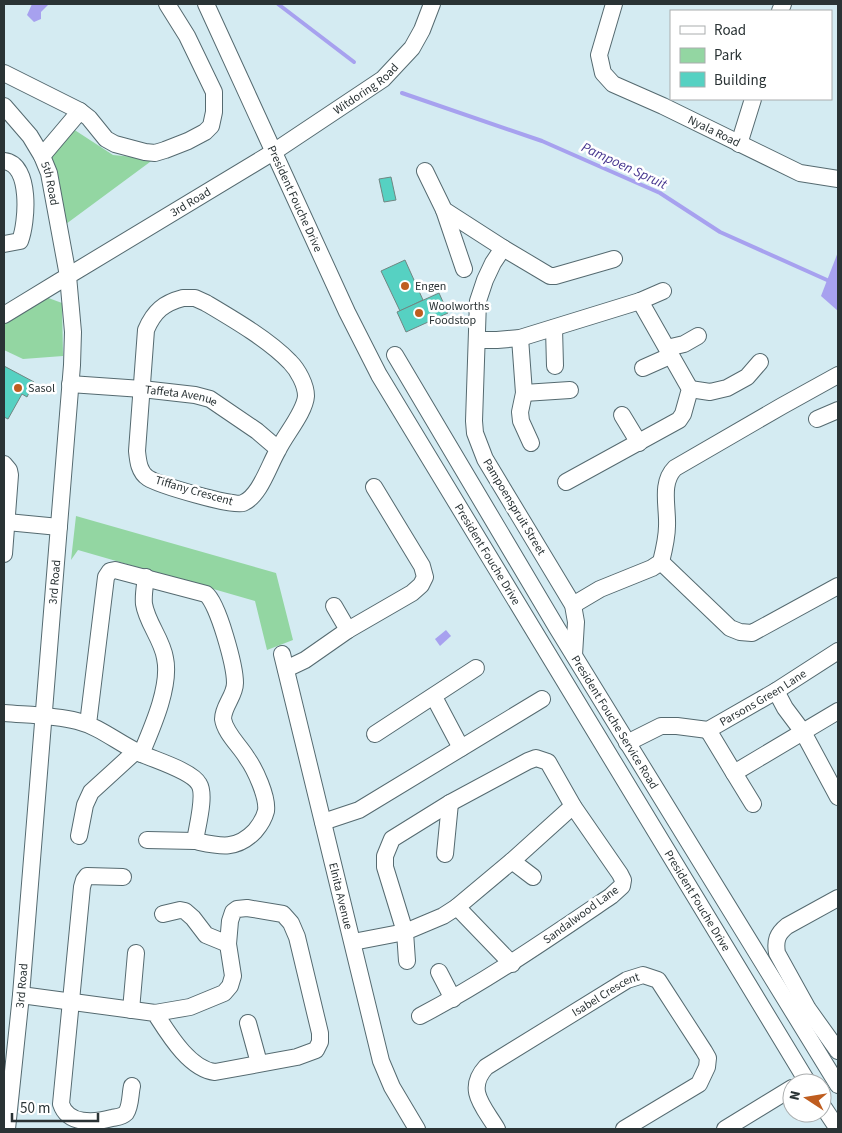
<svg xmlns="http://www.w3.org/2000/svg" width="842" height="1133" font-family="'Source Sans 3',sans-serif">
<rect width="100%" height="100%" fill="#d4ebf2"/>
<!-- green -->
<g fill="#93d6a2">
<polygon points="70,127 113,155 154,159 66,224 49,152"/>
<polygon points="43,296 62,303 63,356 23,359 4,350 4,321"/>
<polygon points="76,516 276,573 293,640 267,650 255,601 78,550 71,560"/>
</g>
<!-- water -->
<g fill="#a7a1ef">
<polygon points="32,4 49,4 41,12 41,19 34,22 27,15"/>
<polygon points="838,252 838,311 821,296"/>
<polygon points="446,630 451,636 440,646 435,639"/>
</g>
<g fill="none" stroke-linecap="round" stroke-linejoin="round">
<!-- stream -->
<g stroke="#a7a1ef" stroke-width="4">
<polyline points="278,4 354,62"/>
<polyline points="402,93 542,141 660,193 720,232 827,280"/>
</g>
</g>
<!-- building -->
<g fill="#56d1c2" stroke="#708682">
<polygon points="391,177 396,200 384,202 379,179"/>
<polygon points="405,260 423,300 400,311 381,271"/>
<polygon points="439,293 448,313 406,332 397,312"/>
<polygon points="4,366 34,382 27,397 22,394 8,419 4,417"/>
</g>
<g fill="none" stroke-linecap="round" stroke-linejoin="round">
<defs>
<g id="minor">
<path id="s1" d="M206,4L347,312L379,375L808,1083"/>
<path id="s2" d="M614,4L599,55L603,73L613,84L663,106L800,173L838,179"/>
<polyline points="780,11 783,4"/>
<polyline points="4,73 80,111 89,118 106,139 115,144 145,152 155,153 165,150 188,141 205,132 211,126 214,112 214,92 187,36 167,4"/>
<path id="s3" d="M4,106L30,136L42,156L49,173L68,276L4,315"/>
<polyline points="739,144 753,99"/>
<polyline points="42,156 80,111"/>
<path d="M4,161C32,164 27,223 20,241L4,244"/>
<polyline points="425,171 444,210 503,248"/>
<polyline points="444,210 464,269"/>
<path d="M183,298H195L206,303C233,319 269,340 290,362C298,370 306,385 306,396C305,412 285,435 278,450C269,465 260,496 243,503C233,507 159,485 148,478C139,472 138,461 137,451L146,330C154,311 164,303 183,298Z"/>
<polyline points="554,328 555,366"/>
<polyline points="520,338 524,393 520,412 521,421 531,443"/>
<polyline points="477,340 497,340 520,338 640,301 663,291"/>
<polyline points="667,348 684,344 698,336"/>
<path id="s4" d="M395,355L557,628L838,1085"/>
<polyline points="643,368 670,356"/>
<path id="s5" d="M70,384L142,389L195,395L210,399L257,431L278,449"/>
<polyline points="690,389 710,392 727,388 747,377 760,362"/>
<polyline points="524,393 570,390"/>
<polyline points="622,415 639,443"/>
<polyline points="817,419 838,410"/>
<polyline points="4,464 9,470 10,475 4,554"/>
<polyline points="566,482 679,420 683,414 690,389 640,301"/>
<polyline points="7,522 59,527"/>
<polyline points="661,562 730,628 740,632 752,633 838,586"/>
<path d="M573,605L600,589L652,568L661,562C664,550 667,538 667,526C668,507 660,483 675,468L782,406L838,375"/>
<polyline points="334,606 348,630"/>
<path id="s6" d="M282,654L381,1061L392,1087L417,1129"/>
<polyline points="574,655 576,622 573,605 485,459 475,433 474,421 478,301 485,280 493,263 503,248 550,276 555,276 614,259"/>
<polyline points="286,669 305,660 348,630 412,593 421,585 425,577 422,566 374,487"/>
<polyline points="776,691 785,708 803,732 838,797"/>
<polyline points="434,697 461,748"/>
<path d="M4,713C28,715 53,715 77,721C101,727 119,744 142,754C155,760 192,771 199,784C206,795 197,827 195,841C219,846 236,851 255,831C260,825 264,819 266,811C268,797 255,769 247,758C240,746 225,733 223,719C223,706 235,696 235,683C235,666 218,603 206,594L115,570L110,571L106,577L88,724"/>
<polyline points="708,730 734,773 838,711"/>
<polyline points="375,734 476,668"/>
<path id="s7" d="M627,743L661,726H677L708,730L776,691L838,651"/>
<path d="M141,754C152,728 171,686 165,658C162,639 147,623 144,604C143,595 145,586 146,577"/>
<polyline points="734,773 753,804"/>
<polyline points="323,822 359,810 542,699"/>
<polyline points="79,836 85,805 91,792 136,751"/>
<polyline points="147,840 195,841"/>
<polyline points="445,854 450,803"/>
<polyline points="512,861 533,877"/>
<path d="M123,877L87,876L84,880L82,887L61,1104C68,1125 94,1123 112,1118C117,1117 122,1117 126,1113C131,1106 130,1094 132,1086"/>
<path d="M838,898L787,926C777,934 775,941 777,953L808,1009L838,1051"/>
<polyline points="457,907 512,861 573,806"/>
<polyline points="163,914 180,910 185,911 193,918 206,935 228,944"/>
<path d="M353,942L405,932L385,867V856L392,839L450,803L528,761L536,758L548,762L573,806L620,874L623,880L622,886L611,896C549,938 487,981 420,1016"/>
<polyline points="407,961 405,932 443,916 457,907 512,964"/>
<polyline points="439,972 453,999"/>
<path d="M21,995L155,1013L190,1007L224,993L230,986L233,976L228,944L230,921L233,912L237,909L247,908L283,914L291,923L297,937L320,1033V1042L316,1050L297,1057L215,1072C189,1069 168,1033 155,1013"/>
<polyline points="131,1010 136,953"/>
<polyline points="248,1023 259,1063"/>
<polyline points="822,1105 838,1129"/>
<path id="s8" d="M7,1129L21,995L72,365L73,332L68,276L275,151L383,79L412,48L422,30L432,4"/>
<path id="s9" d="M497,1129C484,1107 465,1090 486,1067L627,980L643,975L658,980L704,1051L708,1058L707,1067L699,1084L624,1129"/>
<polyline points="725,1129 792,1088"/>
</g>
</defs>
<!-- minor casing -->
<use href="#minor" stroke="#556a70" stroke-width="18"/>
<!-- minor -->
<use href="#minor" stroke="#fff" stroke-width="16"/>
</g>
<!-- markers -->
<g fill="#bf5d1f" stroke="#fff" stroke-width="2">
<circle cx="405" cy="286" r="5"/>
<circle cx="419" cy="313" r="5"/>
<circle cx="18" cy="388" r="5"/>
</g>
<g text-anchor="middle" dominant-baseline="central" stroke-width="5" stroke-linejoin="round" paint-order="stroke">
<!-- street labels -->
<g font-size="12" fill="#2a3335" stroke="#fff">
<text stroke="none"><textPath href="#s8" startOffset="1208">Witdoring Road</textPath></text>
<text stroke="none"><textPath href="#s2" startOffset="198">Nyala Road</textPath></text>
<text stroke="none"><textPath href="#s3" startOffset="92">5th Road</textPath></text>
<text stroke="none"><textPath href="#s1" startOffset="214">President Fouche Drive</textPath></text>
<text stroke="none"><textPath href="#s8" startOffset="999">3rd Road</textPath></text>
<text stroke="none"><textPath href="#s5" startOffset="112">Taffeta Avenue</textPath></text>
<text transform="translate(194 491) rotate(16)">Tiffany Crescent</text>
<text transform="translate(514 507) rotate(59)">Pampoenspruit Street</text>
<text stroke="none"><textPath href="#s1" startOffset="619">President Fouche Drive</textPath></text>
<text stroke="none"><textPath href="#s8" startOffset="549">3rd Road</textPath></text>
<text stroke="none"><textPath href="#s7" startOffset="149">Parsons Green Lane</textPath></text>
<text stroke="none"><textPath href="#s4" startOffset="428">President Fouche Service Road</textPath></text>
<text stroke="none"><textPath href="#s6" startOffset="249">Elnita Avenue</textPath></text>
<text stroke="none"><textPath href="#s1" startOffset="1024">President Fouche Drive</textPath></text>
<text transform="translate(581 915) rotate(-36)">Sandalwood Lane</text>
<text stroke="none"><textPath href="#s8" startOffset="144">3rd Road</textPath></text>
<text stroke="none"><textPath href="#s9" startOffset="210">Isabel Crescent</textPath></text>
</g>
<!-- poi labels -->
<g font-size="12" fill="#2a3335" stroke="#fff" text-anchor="start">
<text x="415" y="286">Engen</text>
<text x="429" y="306">Woolworths<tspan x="429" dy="14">Foodstop</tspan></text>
<text x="28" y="388">Sasol</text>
</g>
<!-- water labels -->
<g font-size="14" font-style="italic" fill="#473790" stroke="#fff">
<text transform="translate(624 166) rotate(25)">Pampoen Spruit</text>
</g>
</g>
<!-- border -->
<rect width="842" height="1133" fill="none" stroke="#2a3335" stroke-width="10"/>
<!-- legend -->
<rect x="670" y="10" width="162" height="90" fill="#ffffff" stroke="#aaadae"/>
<rect x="680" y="26" width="25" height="8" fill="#ffffff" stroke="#aaadae"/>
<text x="714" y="35" font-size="15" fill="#2a3335">Road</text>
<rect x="680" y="48" width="25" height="15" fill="#93d6a2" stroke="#aaadae"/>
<text x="714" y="60" font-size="15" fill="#2a3335">Park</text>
<rect x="680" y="72" width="25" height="15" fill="#56d1c2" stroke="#aaadae"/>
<text x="714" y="85" font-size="15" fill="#2a3335">Building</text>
<!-- north arrow -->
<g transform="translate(807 1098) rotate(282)"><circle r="24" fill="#ffffff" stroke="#aaadae"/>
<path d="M0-4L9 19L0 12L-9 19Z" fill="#bf5d1f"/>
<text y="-8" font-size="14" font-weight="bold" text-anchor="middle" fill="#2a3335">N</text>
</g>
<!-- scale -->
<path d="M12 1113v8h86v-8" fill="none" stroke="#2a3335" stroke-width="2.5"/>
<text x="20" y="1113" font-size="15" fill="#2a3335" stroke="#ffffff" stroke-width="4" paint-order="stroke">50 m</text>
</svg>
